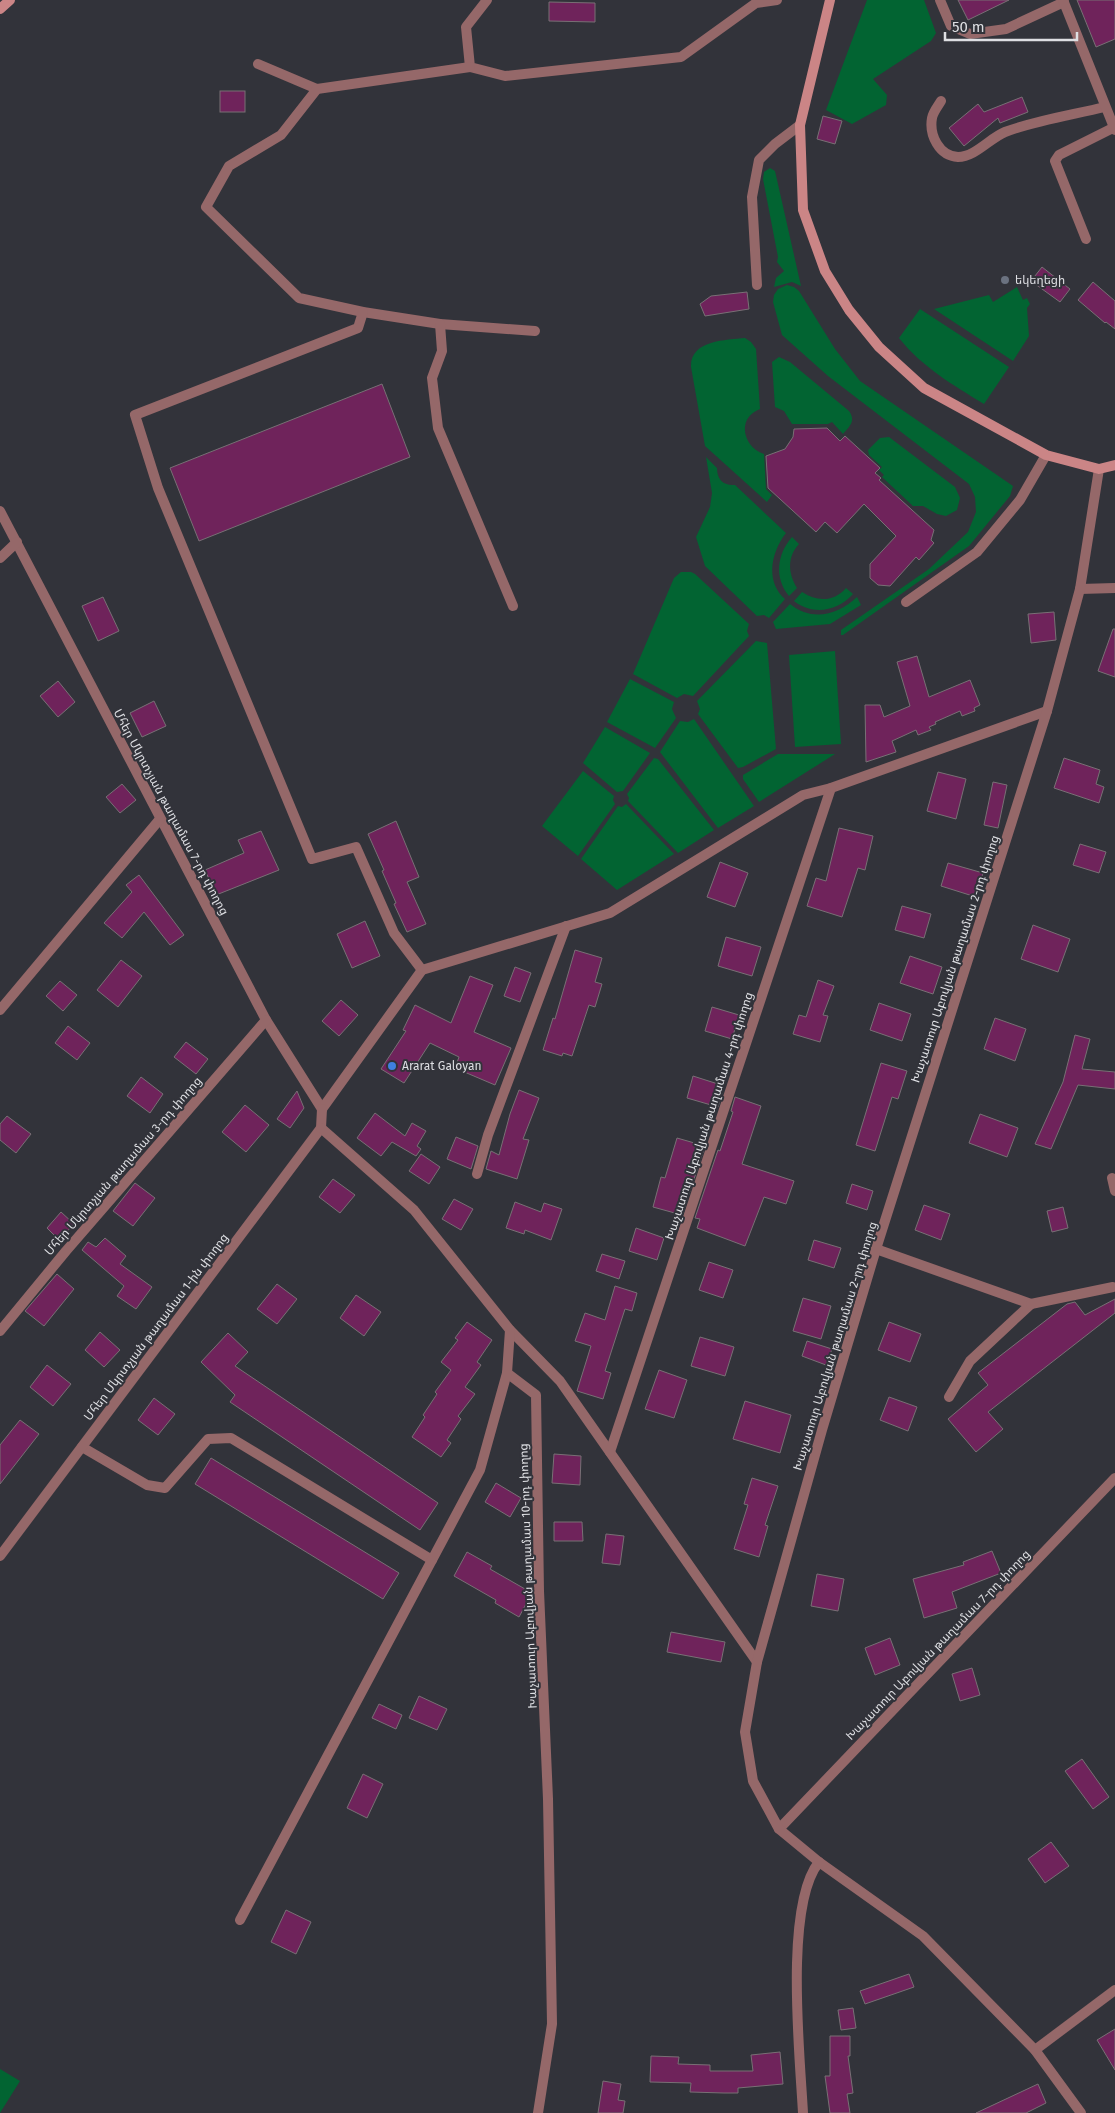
<svg xmlns="http://www.w3.org/2000/svg" width="1115" height="2113" font-family="'Fira Sans','Noto Sans Armenian',sans-serif">
<rect width="100%" height="100%" fill="#32333a"/>
<!-- green -->
<g fill="#026432">
<polygon points="867,0 924,0 936,33 931,41 873,79 887,95 886,105 852,124 826,110"/>
<polygon points="770,168 775,171 801,286 792,282 774,287 776,278 784,271 777,262 778,257 763,179 764,172"/>
<polygon points="787,285 794,287 799,291 835,349 860,381 1013,486 1010,496 969,546 843,635 841,635 841,630 929,569 968,532 976,512 975,497 969,484 828,376 782,335 773,302 774,295 778,289"/>
<polygon points="1017,287 1023,300 1027,298 1030,304 1027,308 1029,336 1013,361 934,309 989,295 993,302"/>
<path d="M920,309L1009,367L984,404C953,385 922,367 899,338Z"/>
<path d="M745,338L751,342L756,349L760,409C736,418 743,447 764,454L766,489L772,495L767,502L705,446L691,367C690,340 726,340 745,338Z"/>
<path d="M779,357L790,362L849,411C856,421 850,426 843,434L832,422L828,424H792L784,411L775,407L772,362Z"/>
<polygon points="889,437 955,487 960,498 957,510 946,516 937,514 923,506 913,506 882,477 884,475 879,470 882,467 869,455 868,450 880,438"/>
<path d="M706,457L717,468C717,479 723,486 735,485L786,533C771,552 765,582 785,599L769,618L764,615L757,616L705,566L696,537L710,507L712,493Z"/>
<path d="M792,537L799,544C787,557 788,573 797,588L789,596C774,578 777,554 792,537Z"/>
<polygon points="681,572 691,572 695,574 749,624 747,631 749,636 693,696 684,694 677,698 633,674 674,578"/>
<path d="M846,588L853,594C838,611 813,616 794,601L802,592C817,602 834,602 846,588Z"/>
<path d="M857,597L861,605L830,624L776,629L773,622L790,604C812,622 838,615 857,597Z"/>
<polygon points="756,641 767,643 776,749 743,767 738,768 698,714 700,709 697,701"/>
<polygon points="835,651 841,744 795,747 789,655"/>
<polygon points="630,679 674,702 672,709 676,718 655,748 607,722"/>
<polygon points="694,719 754,806 718,828 660,752 680,721 688,722"/>
<polygon points="605,727 650,753 623,791 617,792 583,763"/>
<polygon points="778,754 835,754 759,802 743,779 743,775"/>
<polygon points="654,758 658,759 714,830 678,853 628,801 629,798 627,794"/>
<polygon points="583,771 614,796 613,800 615,804 578,856 542,826"/>
<polygon points="626,804 674,854 617,890 581,859 618,806 622,807"/>
<polygon points="0,2069 20,2081 0,2113"/>
</g>
<!-- building -->
<g fill="#6f235b" stroke="#787075">
<polygon points="958,0 1009,0 968,20"/>
<polygon points="1077,0 1115,0 1115,39 1096,47"/>
<polygon points="549,2 595,3 595,22 549,21"/>
<rect x="220" y="91" width="25" height="21"/>
<polygon points="1022,97 1028,112 1000,123 998,118 964,146 949,128 978,104 984,112"/>
<polygon points="823,116 842,121 835,144 817,139"/>
<polygon points="1042,267 1070,289 1060,302 1031,281"/>
<polygon points="1093,282 1115,301 1115,329 1106,322 1105,323 1078,300"/>
<polygon points="747,292 749,309 705,316 700,304 711,296"/>
<polygon points="382,384 410,457 199,541 170,468"/>
<polygon points="827,428 840,441 845,436 880,468 875,473 881,478 879,480 934,530 931,540 934,543 919,560 916,557 890,586 878,585 870,578 870,564 896,536 864,504 837,533 825,522 816,532 768,488 766,456 785,449 793,437 794,429"/>
<polygon points="103,597 119,631 98,641 82,606"/>
<polygon points="1054,612 1056,640 1031,643 1028,614"/>
<polygon points="1113,629 1115,629 1115,677 1098,671"/>
<polygon points="917,656 929,697 970,680 980,705 974,708 975,711 962,716 960,711 935,722 936,724 929,727 931,730 918,735 916,730 892,741 896,752 866,762 865,705 880,705 884,717 910,706 897,662"/>
<polygon points="58,681 75,702 58,717 40,696"/>
<polygon points="154,701 166,726 142,737 130,713"/>
<polygon points="1064,758 1100,770 1096,784 1104,787 1099,803 1054,788"/>
<polygon points="938,772 966,779 956,819 927,811"/>
<polygon points="993,782 1007,785 998,828 984,825"/>
<polygon points="122,784 136,800 120,813 106,797"/>
<polygon points="396,821 419,877 407,882 426,924 407,932 394,904 396,903 382,871 384,870 368,834"/>
<polygon points="839,828 873,836 865,870 858,868 842,917 807,906 816,878 826,881"/>
<polygon points="261,831 279,870 216,895 205,870 244,853 238,840"/>
<polygon points="1080,844 1106,852 1099,873 1073,865"/>
<polygon points="720,862 748,873 735,907 707,897"/>
<polygon points="948,863 983,873 976,897 941,886"/>
<polygon points="139,875 184,935 170,945 144,912 122,938 104,923 132,892 126,885"/>
<polygon points="902,906 931,914 924,938 895,930"/>
<polygon points="365,921 380,956 352,968 337,934"/>
<polygon points="1033,925 1070,939 1058,972 1021,959"/>
<polygon points="726,937 761,947 752,976 718,966"/>
<polygon points="575,950 602,958 595,982 602,984 595,1007 589,1005 572,1056 563,1053 562,1056 543,1050 553,1018 555,1019"/>
<polygon points="910,956 942,967 933,994 900,983"/>
<polygon points="121,960 142,976 118,1007 97,990"/>
<polygon points="515,967 531,973 520,1002 504,996"/>
<polygon points="470,976 493,985 474,1032 511,1048 495,1085 455,1068 459,1057 430,1043 404,1083 381,1069 406,1031 403,1030 415,1005 451,1023"/>
<polygon points="818,980 834,986 823,1015 828,1016 820,1042 793,1034 799,1015 806,1017"/>
<polygon points="60,981 77,995 63,1011 46,996"/>
<polygon points="341,1000 358,1015 339,1036 322,1021"/>
<polygon points="879,1003 911,1014 902,1041 870,1030"/>
<polygon points="712,1007 739,1015 732,1039 705,1031"/>
<polygon points="995,1018 1026,1029 1015,1061 984,1049"/>
<polygon points="68,1026 90,1043 77,1060 55,1043"/>
<polygon points="1075,1035 1090,1039 1082,1069 1115,1072 1115,1089 1078,1085 1051,1149 1035,1144 1063,1082"/>
<polygon points="186,1042 208,1059 196,1074 174,1057"/>
<polygon points="881,1063 907,1071 898,1099 892,1097 875,1151 856,1145"/>
<polygon points="693,1076 718,1084 716,1091 722,1093 718,1107 687,1098"/>
<polygon points="141,1077 163,1094 150,1113 127,1096"/>
<polygon points="519,1090 539,1098 523,1139 529,1140 517,1179 486,1169 491,1151 499,1155 510,1114"/>
<polygon points="297,1091 304,1108 290,1128 277,1119"/>
<polygon points="735,1097 761,1106 742,1164 794,1181 786,1204 764,1197 745,1246 697,1228 700,1219 695,1218 718,1150 720,1151 733,1112 731,1111"/>
<polygon points="245,1105 269,1125 246,1152 222,1132"/>
<polygon points="375,1113 405,1136 412,1123 426,1131 417,1146 421,1149 416,1156 392,1142 381,1156 357,1138"/>
<polygon points="980,1114 1018,1128 1007,1157 969,1143"/>
<polygon points="7,1116 31,1134 16,1153 0,1140 0,1124"/>
<polygon points="456,1137 478,1146 471,1169 447,1159"/>
<polygon points="677,1138 705,1146 682,1215 653,1207 661,1177 665,1178"/>
<polygon points="421,1154 440,1167 429,1184 409,1171"/>
<polygon points="333,1179 355,1195 340,1213 319,1197"/>
<polygon points="135,1183 155,1198 133,1226 113,1211"/>
<polygon points="852,1184 873,1191 867,1210 846,1203"/>
<polygon points="454,1199 473,1209 461,1230 442,1219"/>
<polygon points="515,1202 541,1212 544,1203 562,1209 551,1240 525,1230 524,1234 506,1228"/>
<polygon points="924,1205 950,1214 941,1240 915,1230"/>
<polygon points="1063,1207 1068,1228 1052,1232 1047,1211"/>
<polygon points="61,1212 74,1224 59,1240 47,1228"/>
<polygon points="636,1228 664,1238 657,1260 629,1251"/>
<polygon points="105,1238 126,1256 120,1264 152,1287 136,1309 117,1296 124,1286 82,1250 88,1242 96,1247"/>
<polygon points="814,1240 841,1248 834,1268 808,1260"/>
<polygon points="602,1254 625,1261 619,1279 596,1271"/>
<polygon points="709,1262 733,1270 723,1298 699,1290"/>
<polygon points="57,1274 74,1289 44,1326 25,1311"/>
<polygon points="277,1284 297,1299 277,1324 257,1309"/>
<polygon points="615,1286 637,1293 632,1311 625,1309 605,1371 611,1373 603,1399 577,1391 591,1346 575,1341 585,1313 605,1320"/>
<polygon points="356,1295 381,1312 364,1336 340,1318"/>
<polygon points="803,1298 831,1306 821,1339 793,1331"/>
<polygon points="1115,1299 1115,1313 988,1412 1003,1429 976,1452 948,1419 988,1385 978,1373 1067,1304 1075,1302 1085,1315"/>
<polygon points="467,1322 492,1340 477,1362 481,1365 465,1387 475,1394 458,1416 461,1419 447,1440 451,1443 441,1457 412,1437 425,1417 423,1415 437,1394 435,1392 451,1370 441,1362 458,1340 455,1338"/>
<polygon points="889,1322 921,1334 910,1362 878,1350"/>
<polygon points="100,1332 120,1350 104,1367 85,1350"/>
<polygon points="228,1333 248,1352 235,1366 438,1503 420,1530 230,1402 235,1395 201,1362"/>
<polygon points="700,1337 734,1347 725,1376 691,1366"/>
<polygon points="807,1341 832,1349 826,1365 802,1356"/>
<polygon points="47,1365 71,1384 53,1406 30,1387"/>
<polygon points="659,1370 687,1380 674,1418 645,1409"/>
<polygon points="889,1397 917,1407 908,1431 880,1420"/>
<polygon points="154,1398 175,1414 158,1435 138,1420"/>
<polygon points="745,1401 791,1415 780,1453 733,1439"/>
<polygon points="20,1420 39,1434 0,1484 0,1445"/>
<polygon points="554,1454 581,1456 580,1485 552,1483"/>
<polygon points="211,1458 399,1573 383,1599 195,1484"/>
<polygon points="752,1478 778,1486 765,1525 768,1526 759,1557 734,1549 748,1505 744,1504"/>
<polygon points="496,1483 521,1498 510,1517 485,1502"/>
<polygon points="554,1522 582,1522 583,1541 554,1541"/>
<polygon points="606,1534 624,1536 620,1565 602,1563"/>
<polygon points="992,1551 1001,1573 952,1592 957,1608 924,1618 913,1579 964,1565 963,1562"/>
<polygon points="467,1552 492,1566 490,1569 532,1593 519,1617 495,1603 496,1600 454,1576"/>
<polygon points="817,1574 844,1579 838,1611 811,1606"/>
<polygon points="671,1632 725,1642 721,1662 667,1652"/>
<polygon points="890,1638 900,1665 875,1675 865,1648"/>
<polygon points="972,1668 980,1695 960,1701 952,1674"/>
<polygon points="419,1696 447,1709 437,1730 409,1718"/>
<polygon points="379,1704 402,1715 396,1729 372,1718"/>
<polygon points="1082,1759 1109,1797 1093,1809 1065,1771"/>
<polygon points="363,1774 383,1784 367,1818 347,1808"/>
<polygon points="1051,1842 1069,1866 1045,1883 1028,1859"/>
<polygon points="286,1910 311,1922 296,1954 271,1942"/>
<polygon points="909,1974 914,1987 865,2004 860,1991"/>
<polygon points="853,2008 856,2028 841,2030 838,2010"/>
<polygon points="1115,2029 1115,2070 1097,2040"/>
<polygon points="830,2036 850,2036 850,2056 848,2056 853,2093 847,2094 850,2113 830,2113 825,2076 830,2076"/>
<polygon points="780,2052 783,2084 738,2088 738,2093 724,2093 690,2092 691,2083 650,2082 651,2056 679,2057 678,2064 710,2065 710,2071 753,2071 751,2055"/>
<polygon points="603,2081 621,2084 618,2100 625,2101 623,2113 598,2113"/>
<polygon points="1038,2084 1046,2103 1026,2113 976,2113"/>
</g>
<g fill="none" stroke-linecap="round" stroke-linejoin="round">
<!-- service -->
<g stroke="#956869" stroke-width="10">
<polyline points="487,0 466,27 470,67 505,76 681,57 756,3 777,0"/>
<polyline points="940,0 951,26 970,34 1006,29 1064,2"/>
<polyline points="258,64 317,89"/>
<polyline points="470,67 317,89 281,135 229,166 206,207 299,298 363,312 440,324 535,331"/>
<path d="M941,101C938,106 933,112 932,118C929,135 939,156 958,157C975,157 990,138 1005,132C1037,120 1072,115 1105,107"/>
<polyline points="1086,239 1055,161 1059,155 1115,127"/>
<polyline points="757,285 752,197 759,160 775,144 800,125"/>
<polyline points="363,312 358,328 135,415 158,488 312,859 356,847 394,933 422,970"/>
<polyline points="440,324 442,351 432,378 438,428 513,606"/>
<polyline points="876,1249 1031,1304 970,1361 949,1397"/>
<polyline points="1031,1304 1113,1287"/>
<polyline points="507,1373 536,1395 539,1591 548,1799 552,2024 538,2113"/>
<polyline points="82,1447 147,1485 165,1488 208,1439 231,1438 432,1560"/>
</g>
<!-- minor -->
<g stroke="#956869" stroke-width="10">
<polyline points="1063,0 1115,130"/>
<polyline points="0,511 266,1020 322,1109"/>
<polyline points="0,558 17,542"/>
<polyline points="1080,589 1115,588"/>
<polyline points="906,602 977,552 1020,500 1046,455"/>
<polyline points="0,1010 160,819"/>
<polyline points="322,1109 422,970 610,913 803,795 831,788 1047,711"/>
<polyline points="477,1174 488,1135 566,926"/>
<polyline points="1112,1178 1115,1191"/>
<polyline points="510,1330 560,1381 757,1662"/>
<polyline points="0,1331 66,1251 266,1020"/>
<polyline points="610,1452 831,788"/>
<polyline points="0,1556 321,1128 322,1109"/>
<polyline points="779,1829 1115,1478"/>
<polyline points="240,1920 480,1470 507,1373 510,1330 414,1210 321,1128"/>
<polyline points="1035,2050 1115,1990"/>
<path d="M803,2113C800,2056 784,1905 819,1862"/>
<polyline points="1081,2113 1035,2050 923,1936 819,1862 779,1829 753,1781 745,1732 757,1662 822,1430 876,1249 1047,711 1080,589 1099,469"/>
</g>
<!-- secondary -->
<g stroke="#cb8586" stroke-width="10">
<polyline points="830,0 800,125 803,210 825,271 849,310 879,347 924,388 1046,455 1099,469 1115,465"/>
<polyline points="0,9 10,0"/>
</g>
</g>
<!-- markers -->
<circle fill="#6b7280" stroke="#32333a" stroke-width="2" cx="1005" cy="280" r="5"/>
<circle fill="#3f7fe0" stroke="#32333a" stroke-width="2" cx="392" cy="1066" r="5"/>
<g text-anchor="middle" dominant-baseline="central" stroke-width="4" stroke-linejoin="round" paint-order="stroke">
<!-- poi labels -->
<g font-size="12" fill="#dedfe3" stroke="#32333a" text-anchor="start">
<text x="1015" y="280">եկեղեցի</text>
<text x="402" y="1066">Ararat Galoyan</text>
</g>
<!-- street labels -->
<g font-size="12" fill="#dedfe3" stroke="#32333a">
<text transform="translate(171 812) rotate(62)">Մհեր Մկրտչյան թաղամաս 7-րդ փողոց</text>
<text transform="translate(955 959) rotate(-72)">Խաչատուր Աբովյան թաղամաս 2-րդ փողոց</text>
<text transform="translate(709 1116) rotate(-72)">Խաչատուր Աբովյան թաղամաս 4-րդ փողոց</text>
<text transform="translate(123 1166) rotate(-49)">Մհեր Մկրտչյան թաղամաս 3-րդ փողոց</text>
<text transform="translate(156 1327) rotate(-53)">Մհեր Մկրտչյան թաղամաս 1-ին փողոց</text>
<text transform="translate(835 1346) rotate(-73)">Խաչատուր Աբովյան թաղամաս 2-րդ փողոց</text>
<text transform="translate(528 1576) rotate(-92)">Խաչատուր Աբովյան թաղամաս 10-րդ փողոց</text>
<text transform="translate(938 1645) rotate(-46)">Խաչատուր Աբովյան թաղամաս 7-րդ փողոց</text>
</g>
</g>
<!-- scale -->
<path d="M945 32v8h132v-8" fill="none" stroke="#dedfe3" stroke-width="2.5"/>
<text x="952" y="32" font-size="15" fill="#dedfe3" stroke="#32333a" stroke-width="4" paint-order="stroke">50 m</text>
</svg>
